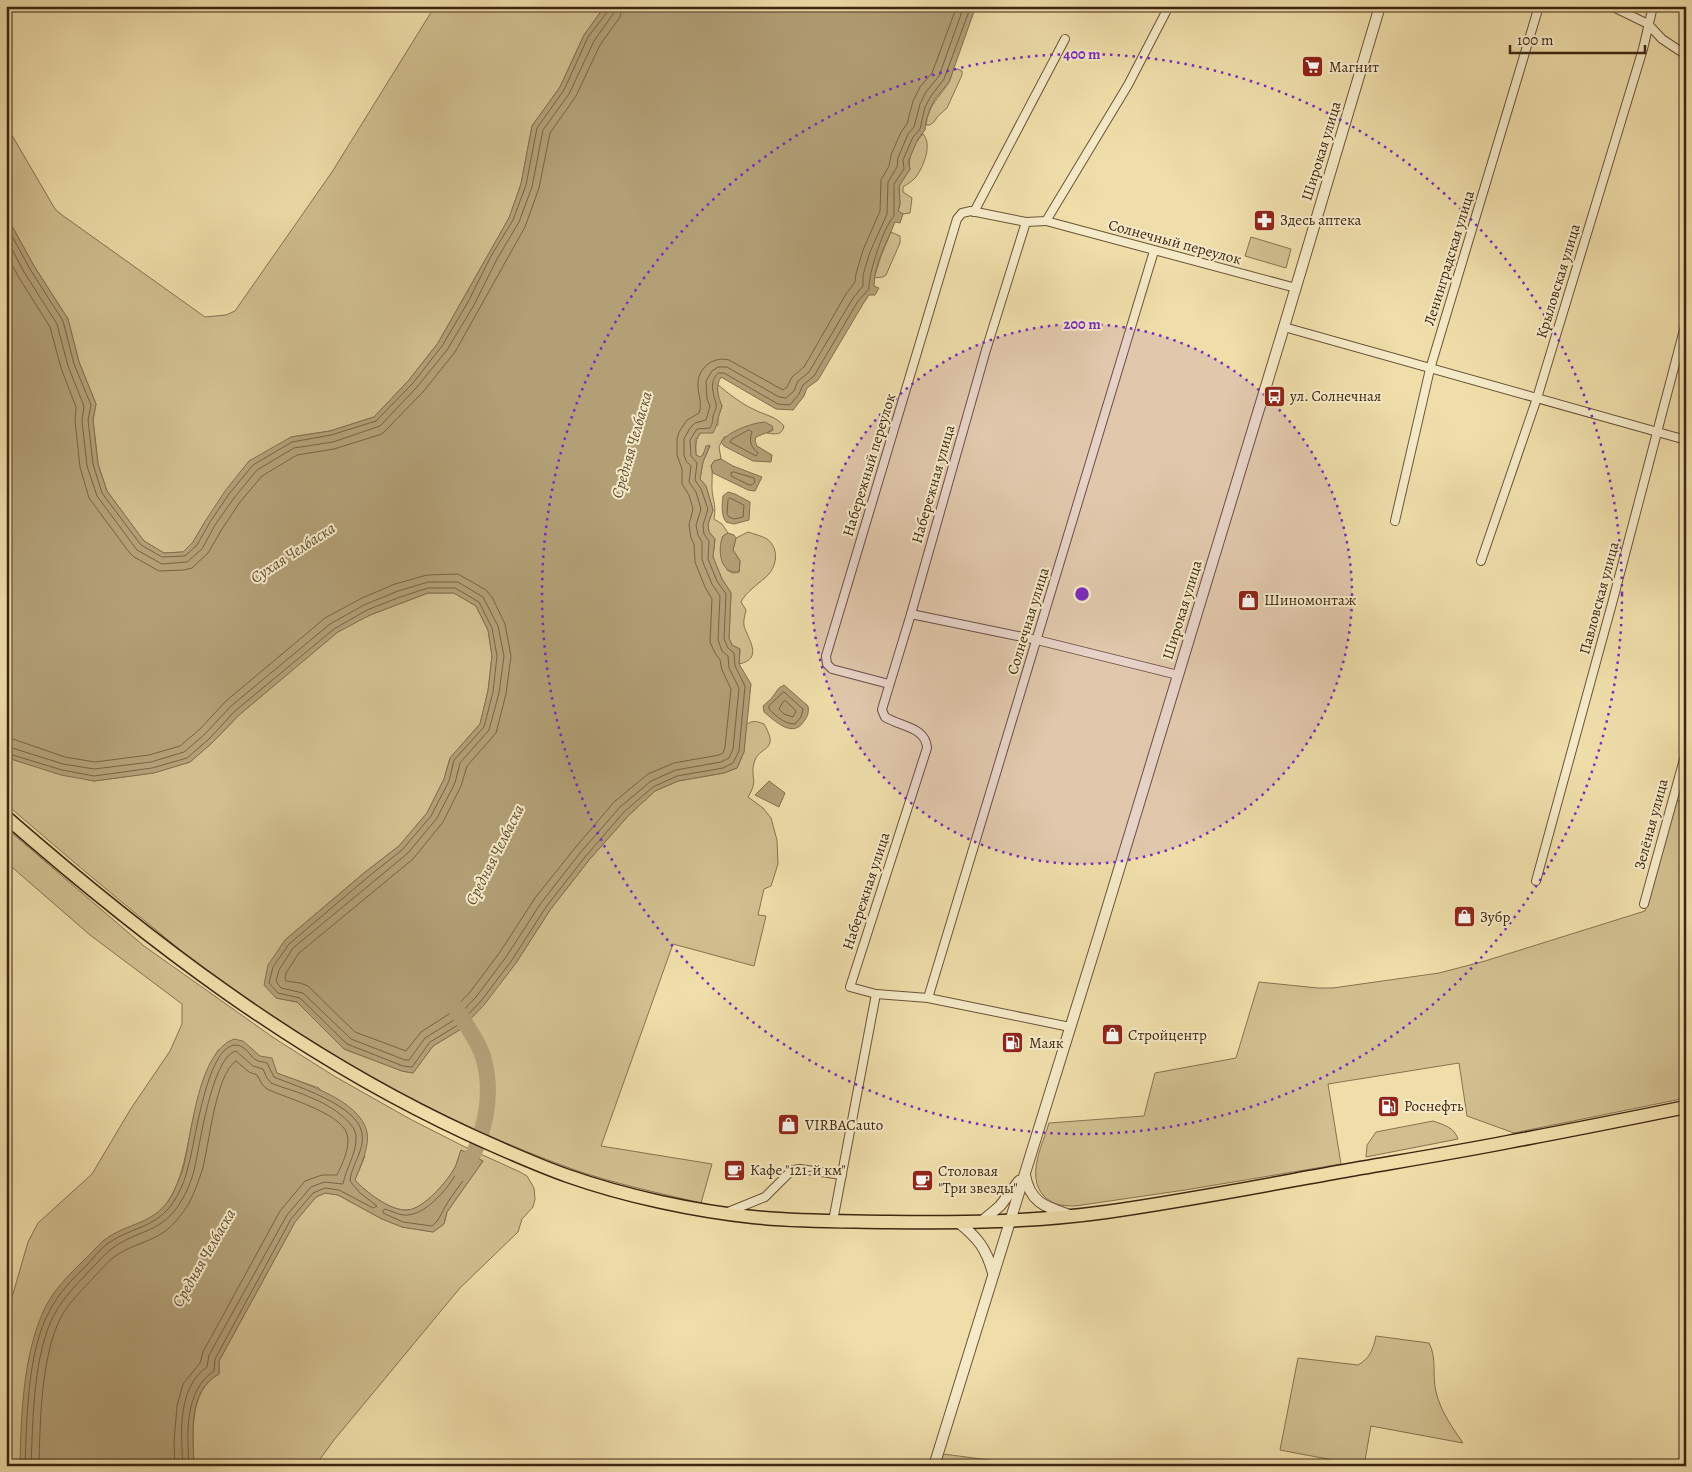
<svg xmlns="http://www.w3.org/2000/svg" width="1692" height="1472" font-family="Alegreya,serif">
<rect width="100%" height="100%" fill="#efdeaa"/>
<filter id="stains"><feTurbulence type="fractalNoise" baseFrequency=".004" numOctaves="4"/><feColorMatrix values="0 0 0 0 .2 0 0 0 0 .09 0 0 0 0 .02 0 0 0 .5 -.17"/></filter>
<radialGradient id="worn" r=".72"><stop offset=".6" stop-color="#630" stop-opacity="0"/><stop offset="1" stop-color="#630" stop-opacity=".3"/></radialGradient>
<!-- green -->
<g fill="#d1bf90" stroke="#877250">
<polygon points="435,6 605,6 584,35 560,87 532,126 521,184 509,218 438,343 409,380 374,417 330,431 291,437 206,520 193,542 183,552 164,553 144,541 107,491 98,464 93,420 96,404 79,362 68,319 34,266 6,215 6,125 55,209 62,215 205,317 226,315 235,311 332,172"/>
<path d="M958,69L962,71V75L947,108L938,116L934,122L930,125H926C928,105 940,97 949,82C951,78 952,74 953,70Z"/>
<path d="M923,134C933,145 923,167 916,177C912,182 907,184 903,187V192L912,198L910,213L903,214L898,212L900,204L899,186L910,169C907,158 915,142 923,134Z"/>
<polygon points="891,232 900,236 900,243 886,275 883,277 874,278 881,256"/>
<polygon points="1251,237 1291,249 1286,268 1245,256"/>
<path d="M717,384C728,393 740,403 753,409C764,415 776,416 784,426C782,436 775,434 767,433L773,430L724,437L719,447L721,459L714,461L711,466C713,472 712,476 712,483C711,498 717,503 714,519L722,524L728,533L723,536L727,570L733,573L739,572L740,561L733,550L736,538L748,532C754,534 762,536 767,539C780,549 777,567 766,577C757,585 746,592 741,602L746,610C745,615 743,621 744,626C748,639 764,659 739,664L740,649L732,645L729,638L731,593L722,579L713,557L715,539L709,532L708,524L713,510L706,486L700,479L703,462L710,446L700,458L696,455C695,433 699,433 718,425V418L722,406L718,397Z"/>
<path d="M428,593H454L476,606L488,630L492,656L488,691L480,724L450,758L444,779L427,813L399,846L364,873L285,940L276,998L297,1002L344,1049L402,1071L413,1073L433,1046L461,1029L516,963L550,910L589,860L628,816L655,791L678,781L724,773L737,768L744,752L746,725C752,720 756,721 764,724C781,753 758,745 754,763C750,778 759,779 748,797L763,808L771,818L777,840L778,864L771,886L764,889L758,915L766,916L754,966L673,944L601,1146L712,1164L701,1203C659,1193 616,1184 575,1170C443,1123 319,1053 207,971C189,958 173,944 156,930C105,889 56,847 6,804V757L17,761L94,781L153,773L190,762L213,742L239,715L337,632L370,615Z"/>
<path d="M1676,800L1686,803V1098L1514,1133L1467,1116L1459,1063L1328,1084L1341,1164L1185,1190L1075,1206C1062,1206 1052,1205 1043,1195C1026,1175 1043,1144 1049,1123L1144,1116L1155,1073L1236,1058L1259,982L1318,988H1333L1439,973L1485,961L1645,911Z"/>
<path d="M6,828L144,946L274,1038L334,1076L410,1119L463,1146L520,1172L527,1176L534,1188L535,1199L533,1207L522,1219L518,1232L460,1288L334,1440L315,1466H194C193,1435 188,1391 219,1374V1361L295,1222L316,1197L325,1193L338,1195L382,1219L402,1227L433,1232L444,1224L447,1212L454,1202L483,1161L461,1150C459,1155 458,1160 456,1165C450,1179 423,1210 407,1210C390,1211 366,1192 355,1180L365,1156L319,1088L276,1073L252,1049L218,1050C207,1071 199,1092 194,1115C186,1147 183,1195 154,1216C150,1219 145,1221 140,1223L28,1363L24,1399L20,1466H6V1318L28,1242L38,1223L92,1174L130,1110L170,1051L182,1024V1004L90,935L6,862Z"/>
<path d="M1433,1121C1444,1125 1454,1127 1458,1139L1366,1157L1367,1145L1376,1132Z"/>
<path d="M1376,1336L1429,1343C1437,1357 1432,1376 1436,1392C1441,1412 1452,1427 1463,1443L1371,1426L1364,1466L1280,1450L1298,1358L1358,1365C1370,1358 1373,1350 1376,1336Z"/>
<polygon points="943,1454 1036,1466 940,1466"/>
</g>
<!-- water -->
<g fill="#b29f76" stroke="#836e4d">
<path d="M605,6H976L949,82L935,99L930,109L926,121L925,130L918,139L908,162L910,169L899,186L900,204L898,211L903,214L900,223L895,222C887,242 874,264 874,286L879,288L875,295H869L863,304L818,380L807,388L804,396L793,410L776,409L721,377C715,387 718,396 722,406C718,416 718,424 713,433H700L695,441L696,455L700,457L703,455L706,446L710,445L703,462L700,479L706,486L713,510L708,524L709,532L715,539L713,557L722,579L731,593L729,638L732,645L740,649L739,664L751,684L744,752L737,768L724,773L678,781L655,791L628,816L589,860L550,910L516,963L484,1005L461,1029L433,1046L413,1073L402,1071L344,1049L297,1002L276,998L264,985L268,965L285,940L364,873L399,846L427,813L444,779L450,758L480,724L488,691L492,656L488,630L476,606L454,593H428L370,615L338,632L239,715L213,742L190,762L154,773L94,781L61,775L17,761L6,757V215L34,266L68,319L79,362L96,404L93,420L98,464L107,491L144,541L164,553L183,552L193,542L206,520L225,491L249,461L291,437L330,431L374,417L409,380L438,343L509,218L521,184L532,126L560,87L584,35Z"/>
<path d="M765,422L772,426L773,430L756,437L755,441L757,446L772,455L771,462L753,461L724,446L721,442C729,431 752,423 765,422Z"/>
<polygon points="721,459 733,466 762,477 755,491 748,490 713,473 711,466 714,461"/>
<path d="M728,492L735,494L750,502L749,520L734,524L726,522C721,514 722,506 723,496Z"/>
<path d="M728,533L734,535L736,538L733,550L740,561L739,572C720,575 717,549 723,536Z"/>
<path d="M784,685L808,706C809,712 808,716 804,721C793,739 775,721 764,712L763,706L771,699L779,688Z"/>
<polygon points="769,781 785,793 779,807 755,795"/>
<path d="M234,1039L243,1041L260,1056L272,1058L277,1073C303,1083 360,1100 367,1132C370,1146 360,1167 355,1180C366,1192 390,1211 407,1210C423,1210 450,1179 456,1165C458,1160 459,1155 461,1150L483,1161L454,1202L447,1212L444,1224L433,1232L402,1227L382,1219L338,1195L325,1193L316,1197L295,1222L219,1361V1374C187,1391 193,1435 194,1466H20C21,1416 23,1355 44,1310C53,1290 69,1275 84,1260C91,1254 96,1247 103,1241C128,1221 156,1226 173,1193C177,1184 182,1174 184,1165C192,1132 198,1052 234,1039Z"/>
</g>
<g fill="none" stroke-linecap="round" stroke-linejoin="round">
<!-- shore -->
<g stroke="#786243" stroke-width="1">
<polyline points="6,225 30,269 63,321 74,364 91,405 88,420 93,464 102,493 141,545 162,557 185,556 197,545 210,522 229,494 253,465 292,442 331,435 376,421 413,383 442,346 468,302 491,256 513,220 526,185 537,128 564,90 588,37 608,11 609,6"/>
<polyline points="6,238 24,272 57,324 68,366 84,406 82,421 87,466 97,496 137,550 162,564 187,562 202,549 215,525 234,498 257,470 294,448 333,442 380,426 417,387 447,350 474,305 497,259 519,222 532,187 543,130 569,94 594,41 613,14 615,6"/>
<polyline points="6,254 18,276 50,327 61,368 76,407 75,421 80,467 89,498 129,552 134,557 159,571 184,570 192,568 208,553 222,529 240,502 262,476 297,455 334,449 382,434 423,392 455,352 525,227 539,188 550,133 576,96 600,45 620,17 623,6"/>
<path d="M749,430L752,432C749,441 750,446 758,453L756,456L730,442L731,440Z"/>
<polygon points="734,472 754,478 755,482 752,485 749,485 731,476 731,473"/>
<polygon points="730,498 744,505 743,517 734,519 729,517 727,514 728,500"/>
<path d="M784,692L803,709L801,717L795,724C784,724 776,716 769,709V706Z"/>
<polygon points="786,701 796,711 793,717 784,714 779,709 783,702"/>
<path d="M6,739H13L65,757L95,762L149,755L180,746L200,729L226,701L325,618L362,598L395,584L427,575L458,574L486,590L492,597L505,624L511,656L506,694L496,733L467,766L461,786L443,822L413,859L299,953L286,973L285,978L286,981L300,983L308,986L355,1032L406,1051L421,1032L449,1014L470,992L500,952L535,898L575,848L614,802L648,774L674,763L719,755L723,753L725,747L731,689L722,670L720,660L715,653L710,642L712,599L705,587L695,562L694,544L691,538L689,525L693,509L689,495L682,484V469L677,455V439L679,432L687,420L699,413C703,403 697,393 698,382C699,367 714,356 729,360L783,390L787,387L792,377L804,367L846,294L855,282L856,274L863,250L880,211L881,180L889,166L891,155L901,132L907,124L913,101L920,87L932,73L957,6"/>
<polyline points="6,746 63,764 94,769 151,762 184,752 205,734 231,706 330,624 364,605 398,591 428,582 458,582 483,597 498,626 504,656 499,693 489,730 460,763 455,783 437,818 408,853 293,948 279,970 276,981 281,988 303,993 351,1039 405,1060 409,1060 425,1038 454,1020 476,997 506,957 541,903 580,853 620,807 651,781 676,770 721,762 729,758 733,749 739,688 729,668 728,656 722,651 718,640 720,596 712,584 702,560 702,542 698,535 696,525 701,509 696,492 689,482 691,466 686,461 684,455 684,439 690,428 695,423 706,420 710,406 707,399 706,381 712,371 718,367 727,367 779,397 786,398 794,391 798,381 809,372 853,298 863,286 863,275 870,252 887,214 888,182 897,167 898,158 908,134 914,127 920,104 926,92 939,76 964,6"/>
<path d="M6,753L62,770L94,776L152,768L187,758L209,739L235,711L334,629L367,610L400,597L428,588H455L479,602L492,628L497,656L493,692L484,727L454,760L449,781L431,816L402,850L368,877L289,944L273,967L269,983L278,993L300,998L347,1044L403,1066L412,1067L430,1042L458,1025L481,1001L512,960L546,907L585,857L624,812L653,787L677,776L723,768L733,763L739,751L745,686L735,666L734,653L728,648L724,639L726,594L717,581L708,559L709,541L704,534L703,525L708,509L701,489L695,480L697,463L691,456L690,440L697,429L710,428C713,423 712,422 713,416C714,412 717,409 716,404C713,392 709,383 718,373H724L778,404L790,405L799,394L803,385L814,376L858,301L869,289C868,274 884,226 894,216V184L904,169L903,160L913,137L920,129L925,107L931,96L944,79L971,6"/>
<path d="M466,1158L473,1162L474,1165C466,1177 458,1187 450,1199C443,1208 441,1219 432,1226L403,1222L383,1213V1211L385,1209C392,1211 400,1216 408,1215C430,1213 457,1179 463,1159Z"/>
<path d="M25,1466C27,1419 27,1351 50,1310C59,1293 72,1279 86,1266C93,1259 99,1250 107,1244C134,1225 159,1229 177,1196C182,1187 186,1177 188,1167C195,1146 206,1045 236,1045C245,1045 250,1056 256,1060C260,1062 264,1062 267,1063L274,1077C298,1087 357,1105 362,1133C365,1151 351,1165 350,1181L360,1193L377,1206L373,1208L339,1190L325,1188L313,1193L291,1219L215,1359L214,1371C184,1391 187,1434 189,1466"/>
<path d="M31,1466C33,1420 33,1353 55,1313C65,1295 80,1281 94,1266C99,1261 104,1255 110,1250C138,1228 163,1235 183,1198C188,1189 193,1177 195,1166C200,1144 212,1057 236,1051L253,1066L263,1069L267,1078L271,1083C285,1089 301,1092 314,1099C327,1104 355,1121 356,1136C357,1153 346,1168 343,1184L324,1182L311,1187L287,1215L209,1355L207,1367C177,1388 181,1433 183,1466"/>
<path d="M39,1466C40,1422 41,1356 61,1317C70,1301 83,1289 95,1276C102,1269 109,1260 117,1255C131,1245 150,1242 164,1232C174,1225 183,1213 189,1203C194,1194 198,1182 202,1171C209,1147 215,1075 236,1061L249,1072L257,1075L262,1084L267,1089C286,1098 341,1113 347,1134C351,1147 342,1164 337,1175H322L305,1181L280,1211L203,1352L200,1363L183,1384L177,1406L174,1442L175,1466"/>
</g>
<!-- river -->
<path stroke="#b29f76" stroke-width="16" d="M454,1006C464,1022 480,1043 484,1060C494,1097 484,1142 462,1173"/>
<defs>
<g id="minor">
<polyline points="1611,6 1648,24 1662,39 1686,55"/>
<polyline points="974,212 1065,39"/>
<polyline points="1046,221 1296,288"/>
<polyline points="1284,327 1686,440"/>
<polyline points="1395,521 1430,369 1539,6"/>
<polyline points="1481,561 1537,398 1643,49 1653,6"/>
<polyline points="911,614 1037,640 1178,675"/>
<polyline points="889,684 832,669 827,664 826,656 957,219 962,213 971,211 1026,222"/>
<polyline points="1536,881 1613,600 1686,322"/>
<polyline points="1644,904 1686,752"/>
<polyline points="928,998 1154,251"/>
<path d="M1070,1027L928,998L876,994L850,987L927,748C926,727 901,727 885,717L882,710L883,706L911,614L986,350L1026,222L1046,221L1128,85L1169,6"/>
<polyline points="728,1212 765,1197 789,1173 793,1170 800,1169 842,1175"/>
<polyline points="833,1221 876,994"/>
</g>
<g id="tertiary">
<path d="M1025,1175C1030,1203 1046,1207 1070,1215"/>
<path d="M958,1222C978,1238 986,1248 993,1273"/>
<polyline points="981,1222 1000,1206 1019,1181"/>
<polyline points="934,1466 1099,935 1284,327 1380,6"/>
</g>
<path id="primary" d="M6,817C147,940 297,1055 468,1134C501,1149 534,1164 568,1176C625,1196 694,1211 753,1217C798,1222 844,1221 889,1222C962,1223 1034,1222 1106,1212C1184,1201 1261,1186 1338,1172C1395,1162 1452,1153 1508,1142C1567,1131 1627,1119 1686,1107"/>
</defs>
<!-- minor casing -->
<use href="#minor" stroke="#6a5336" stroke-width="10"/>
<!-- tertiary casing -->
<use href="#tertiary" stroke="#6a5336" stroke-width="12"/>
<!-- primary casing -->
<use href="#primary" stroke="#3d2510" stroke-width="15"/>
<!-- minor -->
<use href="#minor" stroke="#f5eac8" stroke-width="8"/>
<!-- tertiary -->
<use href="#tertiary" stroke="#f5eac8" stroke-width="10"/>
<!-- primary -->
<use href="#primary" stroke="#efdeaa" stroke-width="12"/>
</g>
<!-- distance rings -->
<circle cx="1082" cy="594" r="270" fill="#7b2cbf" fill-opacity=".12"/>
<g fill="none" stroke="#7b2cbf" stroke-width="2.5" stroke-dasharray="2.5 5">
<circle cx="1082" cy="594" r="270"/>
<circle cx="1082" cy="594" r="540"/>
</g>
<!-- icons -->
<defs>
<symbol id="supermarket-square" viewBox="-11 -11 22 22"><rect x="-9" y="-9" width="18" height="18" rx="4" fill="#8f2418" stroke="#f5eac8"/><path d="M-6-5.5h2.5l.6 2H6L4.5 2H-2.5L-4.4-4H-6ZM-1.5 3.2a1.3 1.3 0 1 0 .1 0ZM3 3.2a1.3 1.3 0 1 0 .1 0Z" fill="#fff"/></symbol>
<symbol id="pharmacy-square" viewBox="-11 -11 22 22"><rect x="-9" y="-9" width="18" height="18" rx="4" fill="#8f2418" stroke="#f5eac8"/><path d="M-2-6h4v4h4v4h-4v4h-4v-4h-4v-4h4Z" fill="#fff"/></symbol>
<symbol id="bus-square" viewBox="-11 -11 22 22"><rect x="-9" y="-9" width="18" height="18" rx="4" fill="#8f2418" stroke="#f5eac8"/><path d="M-5-6H5V4H4V6H2V4H-2V6H-4V4H-5ZM-3.5-4V0h7V-4ZM-3.5 1.2v1.5H-2V1.2ZM2 1.2v1.5H3.5V1.2Z" fill="#fff"/></symbol>
<symbol id="shop-square" viewBox="-11 -11 22 22"><rect x="-9" y="-9" width="18" height="18" rx="4" fill="#8f2418" stroke="#f5eac8"/><path d="M-5-2.5h2.3a2.7 3.5 0 0 1 5.4 0H5L5.5 6h-11ZM-1.5-2.5h3a1.5 2.3 0 0 0-3 0Z" fill="#fff"/></symbol>
<symbol id="fuel-square" viewBox="-11 -11 22 22"><rect x="-9" y="-9" width="18" height="18" rx="4" fill="#8f2418" stroke="#f5eac8"/><path d="M-5.5-6h7V0h2V4h1.3V-2.5L3-4.5l.8-.8L6-3V5H2.5V1h-1V6h-7ZM-4.2-4.7v3.2H.2V-4.7Z" fill="#fff"/></symbol>
<symbol id="cafe-square" viewBox="-11 -11 22 22"><rect x="-9" y="-9" width="18" height="18" rx="4" fill="#8f2418" stroke="#f5eac8"/><path d="M-5.5-4.5H6V0H3Q3 3.5 0 3.5H-2.5Q-5.5 3.5-5.5 0ZM3-3.2v2h1.7v-2ZM-6 4.5H4V6H-6Z" fill="#fff"/></symbol>
</defs>
<g fill-rule="evenodd">
<use href="#supermarket-square" x="1300" y="54" width="25" height="25"/>
<use href="#pharmacy-square" x="1252" y="208" width="25" height="25"/>
<use href="#bus-square" x="1262" y="384" width="25" height="25"/>
<use href="#shop-square" x="1236" y="588" width="25" height="25"/>
<use href="#shop-square" x="1452" y="904" width="25" height="25"/>
<use href="#shop-square" x="1100" y="1022" width="25" height="25"/>
<use href="#fuel-square" x="1000" y="1030" width="25" height="25"/>
<use href="#fuel-square" x="1376" y="1094" width="25" height="25"/>
<use href="#shop-square" x="776" y="1112" width="25" height="25"/>
<use href="#cafe-square" x="722" y="1158" width="25" height="25"/>
<use href="#cafe-square" x="910" y="1168" width="25" height="25"/>
</g>
<g text-anchor="middle" dominant-baseline="central" stroke-width="4" stroke-linejoin="round" paint-order="stroke">
<!-- poi labels -->
<g font-size="15" fill="#3d2510" stroke="#f5eac8" text-anchor="start">
<text x="1329" y="67">Магнит</text>
<text x="1280" y="220">Здесь аптека</text>
<text x="1290" y="396">ул. Солнечная</text>
<text x="1264" y="600">Шиномонтаж</text>
<text x="1480" y="917">Зубр</text>
<text x="1128" y="1035">Стройцентр</text>
<text x="1029" y="1043">Маяк</text>
<text x="1404" y="1106">Роснефть</text>
<text x="805" y="1125">VIRBACauto</text>
<text x="750" y="1170">Кафе "121-й км"</text>
<text x="938" y="1171">Столовая<tspan x="938" dy="17">"Три звезды"</tspan></text>
</g>
<!-- street labels -->
<g font-size="15" fill="#3d2510" stroke="#f5eac8">
<text transform="translate(1321 151) rotate(-73)">Широкая улица</text>
<text transform="translate(1175 242) rotate(15)">Солнечный переулок</text>
<text transform="translate(1449 258) rotate(-73)">Ленинградская улица</text>
<text transform="translate(1558 281) rotate(-73)">Крыловская улица</text>
<text transform="translate(869 465) rotate(-73)">Набережный переулок</text>
<text transform="translate(933 484) rotate(-74)">Набережная улица</text>
<text transform="translate(1599 598) rotate(-75)">Павловская улица</text>
<text transform="translate(1182 610) rotate(-73)">Широкая улица</text>
<text transform="translate(1028 621) rotate(-73)">Солнечная улица</text>
<text transform="translate(1651 824) rotate(-75)">Зелёная улица</text>
<text transform="translate(866 891) rotate(-72)">Набережная улица</text>
</g>
<!-- water labels -->
<g font-size="16" font-style="italic" fill="#604a2f" stroke="#f5eac8">
<text transform="translate(632 445) rotate(-74)">Средняя Челбаска</text>
<text transform="translate(293 553) rotate(-33)">Сухая Челбаска</text>
<text transform="translate(495 855) rotate(-63)">Средняя Челбаска</text>
<text transform="translate(204 1258) rotate(-60)">Средняя Челбаска</text>
</g>
</g>
<circle cx="1082" cy="594" r="8" fill="#7b2cbf" stroke="#f5eac8" stroke-width="2.5"/>
<g font-size="15" text-anchor="middle" font-weight="bold" fill="#7b2cbf" stroke="#f5eac8" stroke-width="4" stroke-linejoin="round" paint-order="stroke">
<text x="1082" y="59">400 m</text>
<text x="1082" y="329">200 m</text>
</g>
<!-- margin -->
<rect width="1692" height="1472" fill="none" stroke="#efdeaa" stroke-width="25"/>
<rect x="8" y="8" width="1677" height="1457" fill="none" stroke="#3d2510" stroke-width="2.5"/>
<rect x="12" y="12" width="1667" height="1447" fill="none" stroke="#3d2510"/>
<!-- scale -->
<path d="M1510 45v8h135v-8" fill="none" stroke="#3d2510" stroke-width="2.5"/>
<text x="1517" y="45" font-size="15" fill="#3d2510" stroke="#f5eac8" stroke-width="4" paint-order="stroke">100 m</text>
<rect width="100%" height="100%" filter="url(#stains)"/>
<rect width="100%" height="100%" fill="url(#worn)"/>
</svg>
